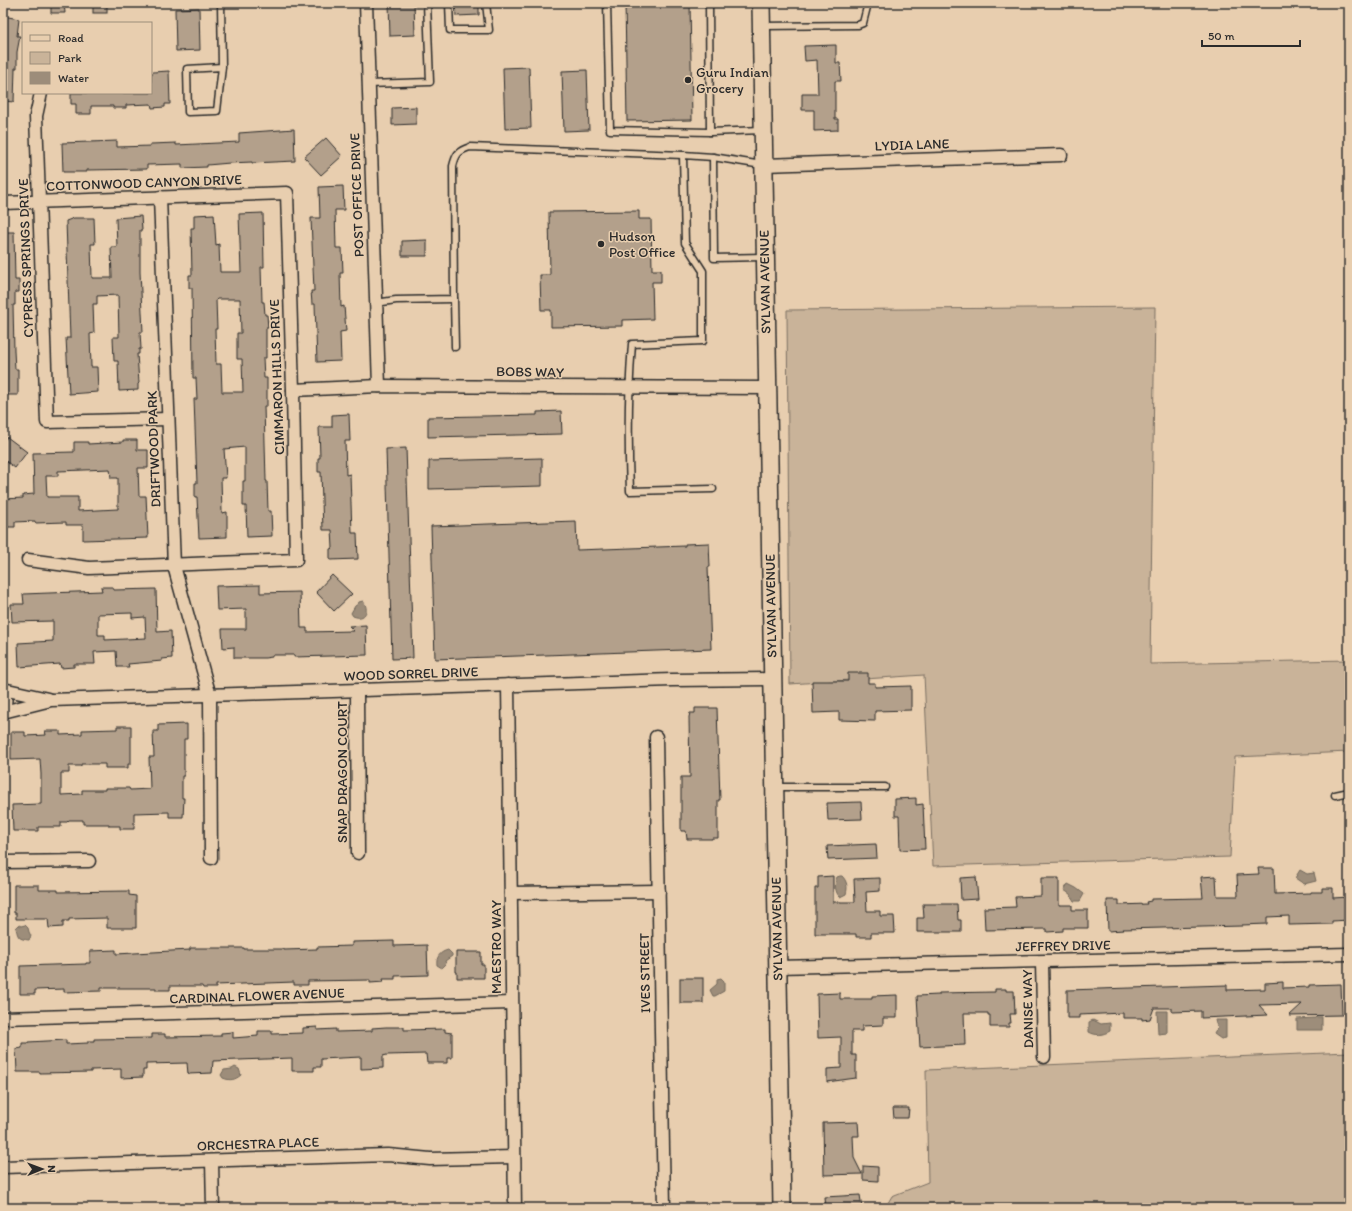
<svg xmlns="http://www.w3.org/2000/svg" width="1352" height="1211" font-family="Itim,sans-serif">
<rect width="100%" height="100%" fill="#e8ceaf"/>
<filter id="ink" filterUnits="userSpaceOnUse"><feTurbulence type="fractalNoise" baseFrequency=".025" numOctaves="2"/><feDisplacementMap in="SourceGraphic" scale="8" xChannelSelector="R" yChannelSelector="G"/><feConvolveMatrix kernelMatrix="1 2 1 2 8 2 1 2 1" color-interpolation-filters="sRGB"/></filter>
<g filter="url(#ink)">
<!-- green -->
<g fill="#c9b399" stroke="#7a6f62">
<polygon points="1155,307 1150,664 1349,660 1349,752 1235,757 1230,857 933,866 924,675 790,684 787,310"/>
<polygon points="1349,1052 1349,1208 885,1208 892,1196 928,1182 926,1070"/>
</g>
<!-- water -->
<g fill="#9d8d7a" stroke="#6f665a">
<path d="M363,601C370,610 365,621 353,616L351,613L355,606L358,604L359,602Z"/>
<polygon points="1300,870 1307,874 1314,873 1316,881 1304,884 1295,878"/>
<path d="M840,876H842C847,881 848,887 846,894L840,897C835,893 834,883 837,877Z"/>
<polygon points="1068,884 1076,888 1084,894 1080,901 1074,901 1070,894 1064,890"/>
<path d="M19,925L21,926L25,925L28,928L29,932L31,936L29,940C19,939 18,938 16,928Z"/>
<path d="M448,950L452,954V956L445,961L446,964L442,968L437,965C436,957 440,952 448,950Z"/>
<polygon points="721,978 724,981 724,991 715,996 713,996 710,990 717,984 717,979"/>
<polygon points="1157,1011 1167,1011 1167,1033 1158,1034"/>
<polygon points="1316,1017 1322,1017 1322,1030 1297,1030 1297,1019 1315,1018"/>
<path d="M1093,1020L1101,1024L1110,1023V1031C1103,1035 1096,1036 1089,1032V1022Z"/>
<polygon points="1215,1020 1226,1020 1226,1038 1221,1039 1214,1034 1218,1027 1216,1024"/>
<path d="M235,1067L239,1069L241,1075C235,1080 230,1081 223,1078L221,1075L224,1070L232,1069Z"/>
</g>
<!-- building -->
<g fill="#b3a08b" stroke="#2b2b2b" fill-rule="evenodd">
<polygon points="51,3 64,3 65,13 51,13"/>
<rect x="93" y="3" width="14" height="10"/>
<polygon points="389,3 414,3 415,35 390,36"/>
<polygon points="455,3 479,3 479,15 456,16"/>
<polygon points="625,3 690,3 692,120 627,121"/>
<polygon points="199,8 200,50 176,51 175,9"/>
<polygon points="3,16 19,19 17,36 20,36 17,52 17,68 15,68 14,102 3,101"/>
<polygon points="836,45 836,63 840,63 841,81 835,81 835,119 838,119 838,130 814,131 814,110 802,110 802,94 818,94 817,60 805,61 804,46"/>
<polygon points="529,67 531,128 505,129 503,68"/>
<polygon points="587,70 589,130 564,131 562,71"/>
<polygon points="169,71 170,104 165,104 165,107 152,108 151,104 126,105 126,108 113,108 113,106 91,106 91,114 76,114 76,104 71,104 71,93 151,93 151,74 152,74 153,72"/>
<polygon points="416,107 416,124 392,125 392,108"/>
<polygon points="294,129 295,161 252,163 252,162 230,163 207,165 207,167 182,168 182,164 147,165 147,169 87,170 87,172 63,172 62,143 117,141 117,147 151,146 151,144 176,143 176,145 239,142 239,133"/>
<polygon points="326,138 342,156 321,175 304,157"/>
<polygon points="343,186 344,210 335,210 336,248 342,248 343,273 340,273 341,307 344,306 346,331 340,332 341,361 317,362 315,304 312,304 311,291 314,291 311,218 320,218 319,187"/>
<polygon points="639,211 639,219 651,219 652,270 661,270 661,282 652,282 653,319 622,320 622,326 551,327 551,310 541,310 540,275 550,275 549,212"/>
<path d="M263,213L264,267H261L262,302H264L265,315H267L268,328H266V358H263L264,378H267V406H264L266,481H267L268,511H271L272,536L247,537L246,506H243V481H245V447L224,449L226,478H221L222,513L227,512V537L199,538L197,497H195V483H197L194,399H197L196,378H193L192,288H189V275H192L191,228H194V215L214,214L216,245L219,244L220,272H241L239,214ZM217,299H240L241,333H237V359H242L243,392H222L221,364H216L215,329H217L216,300Z"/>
<polygon points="141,216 142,230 140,230 140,272 143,332 140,332 141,349 139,349 139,354 137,354 139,383 138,384 138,390 119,391 118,361 114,361 113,337 119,337 118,295 97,296 97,304 93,304 94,333 90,334 91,367 97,367 98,392 69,394 66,338 70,338 66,221 74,218 94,218 95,244 91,244 92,278 112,278 111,247 117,247 116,218"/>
<polygon points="3,232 14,232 15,280 19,280 19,292 15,292 15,305 13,305 14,351 15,369 18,369 18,395 3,395"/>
<polygon points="427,240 427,256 402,256 402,241"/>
<polygon points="561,411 562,434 428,437 428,417 537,415 537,412"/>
<polygon points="349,414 350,441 345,441 346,475 350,474 352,533 357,533 358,559 330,560 330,549 333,548 332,530 323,530 321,472 318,472 318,458 320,458 319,427 332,427 332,415"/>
<polygon points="7,437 27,452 15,468 3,459 3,442"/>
<path d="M123,440H137V450H148V468H138L139,496H146L148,538L83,540V525H66V522L35,523V521L15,522V527H3V499L23,498V495L34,494L33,453L74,452V442H88V444L123,442ZM110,469L111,478H118V509L78,511V497H47L46,476H58V471Z"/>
<polygon points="406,448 413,658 392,659 386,449"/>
<polygon points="542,458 542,486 429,489 429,461"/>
<polygon points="576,521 577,550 685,546 685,544 709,543 710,567 708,567 711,649 435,659 431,526"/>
<polygon points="332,575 352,594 334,611 316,592"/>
<polygon points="260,585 260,593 300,592 301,628 307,628 307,632 354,631 349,626 366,625 367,655 294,657 294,655 272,655 272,657 265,658 234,658 234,647 223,648 222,629 246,629 246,609 217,610 216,586"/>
<path d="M101,587H113L114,590L156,589L157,632L171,631L172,658L162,659V661L128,664L129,667H117L116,651L94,652L95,664H74V667L61,668L60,664L19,667L18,643L53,641V621L12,622L11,604H24L23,594L102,591ZM132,613V618L145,617L146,638L105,640V635H98V614Z"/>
<polygon points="848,673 868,673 868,683 875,683 875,687 911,686 911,710 875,711 875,721 839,720 839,712 813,713 812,681 848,681"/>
<polygon points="695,708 717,708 720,800 718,800 718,838 712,838 712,839 687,839 686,831 681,831 681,777 690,777 689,717 690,713 695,713"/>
<polygon points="187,724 187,739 184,739 184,776 182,776 182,798 184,798 183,817 169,817 169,812 134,813 134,829 120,829 120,826 109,826 109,824 83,824 83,820 69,820 67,822 61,822 61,827 38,827 38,831 13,831 12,805 41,804 41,774 40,759 11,760 11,732 25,732 25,736 46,735 45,731 60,731 60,735 82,734 82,730 117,729 117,726 131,726 131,764 128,764 128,768 105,768 105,764 81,764 81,766 69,766 69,773 61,773 61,795 82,794 82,790 105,790 105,788 129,788 130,790 150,789 149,757 154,757 153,731 158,731 158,725"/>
<polygon points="916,798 916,805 923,804 925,849 900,850 899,816 895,816 895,799"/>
<polygon points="861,802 862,819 828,820 827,803"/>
<polygon points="876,844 877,858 828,860 827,846"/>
<polygon points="1258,868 1274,868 1275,894 1311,893 1311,892 1322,892 1322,888 1333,888 1333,898 1349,897 1349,920 1332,921 1332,924 1289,925 1289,916 1267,917 1267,924 1242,925 1242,926 1123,929 1124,930 1108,931 1107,900 1119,900 1119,905 1147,904 1146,902 1151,901 1151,899 1203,898 1201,877 1216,876 1217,896 1238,896 1237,875 1259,874"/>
<polygon points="833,876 833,902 855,902 854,879 880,878 880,891 866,892 867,911 880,911 880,916 894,916 895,933 871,933 871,937 856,937 856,934 815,934 815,888 818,888 818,877"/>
<polygon points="976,877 978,899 961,900 960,878"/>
<polygon points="1041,878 1059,878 1059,905 1072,905 1072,910 1088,910 1088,928 1063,928 1063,931 1047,932 1047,929 985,930 984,908 1016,907 1015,897 1041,896"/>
<polygon points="14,885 39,885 39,890 58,890 58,892 129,891 129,895 136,896 136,928 107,928 107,918 69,919 69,921 63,921 63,927 49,928 48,919 16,919 16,913 14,913"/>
<polygon points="923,904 957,904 958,920 961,920 961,932 917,932 917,918 924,918"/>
<polygon points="394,941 394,946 427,945 428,975 395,976 395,979 383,979 384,982 370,983 370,980 308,981 308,985 294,985 294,982 216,985 216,988 203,988 202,986 170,986 170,990 156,990 156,988 101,988 101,991 64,992 64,989 35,990 35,994 20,994 20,966 86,964 86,963 90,963 90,951 116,950 116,954 190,950 190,948 244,948 244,949 284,949 284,950 317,949 317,947 352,946 352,942"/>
<polygon points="456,952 481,952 481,964 484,964 484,978 457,978 457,972 456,972"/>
<rect x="680" y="978" width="23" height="25"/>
<polygon points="1283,982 1283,988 1309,987 1309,985 1341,984 1342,1015 1289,1016 1302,1004 1259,1005 1268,1015 1201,1018 1201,1011 1172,1012 1172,1008 1154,1008 1150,1019 1142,1020 1142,1018 1123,1018 1123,1013 1079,1015 1079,1018 1067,1018 1067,990 1227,985 1227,990 1265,989 1265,983"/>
<polygon points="995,989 1006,989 1006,991 1014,991 1015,1014 1010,1014 1011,1023 1009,1023 1009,1027 990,1027 990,1015 988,1015 988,1013 964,1013 965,1045 920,1047 917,996 939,995 939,993 995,992"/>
<polygon points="840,993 840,999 872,999 872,996 897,995 897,1018 883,1018 883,1025 862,1026 862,1031 852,1031 852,1055 856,1055 856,1078 827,1082 827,1069 841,1068 841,1037 818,1038 817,994"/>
<polygon points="317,1027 317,1030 336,1029 336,1032 372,1031 372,1028 386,1027 404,1027 404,1030 445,1029 445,1032 452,1033 452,1058 447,1058 447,1063 427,1063 426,1054 387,1055 383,1056 383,1068 361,1069 361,1057 321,1059 321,1067 314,1067 314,1071 292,1071 292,1058 213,1061 212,1073 188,1074 187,1063 146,1064 146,1070 143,1070 143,1077 121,1078 121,1069 91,1070 91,1072 40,1073 40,1072 17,1072 16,1049 22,1048 22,1043 28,1043 28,1042 66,1040 66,1044 88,1043 88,1041 94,1041 94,1039 152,1038 152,1034 165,1034 165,1037 221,1036 221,1033 233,1032 233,1038 258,1036 258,1031 272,1031 272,1034 303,1033 303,1028"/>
<polygon points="893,1108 909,1108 908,1118 894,1118"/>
<polygon points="858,1122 859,1136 853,1136 854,1158 862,1174 824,1175 823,1123"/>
<polygon points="863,1166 878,1167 878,1181 863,1180"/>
<polygon points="860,1195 862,1208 825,1208 824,1197"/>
</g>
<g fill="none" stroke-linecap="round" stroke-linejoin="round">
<defs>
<g id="service">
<polyline points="221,3 222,67 217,111 188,112 187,69 222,67"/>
<polyline points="449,3 450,30 489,30 486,3"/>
<polyline points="607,3 610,130 710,132"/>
<polyline points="709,3 710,132 762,130"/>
<polyline points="763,26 858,25 863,23 868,3"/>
<polyline points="368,84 430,82 427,3"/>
<polyline points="713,157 714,258 763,257"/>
<polyline points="454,299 455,347"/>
<path d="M376,303L396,300L454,299L453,166C456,154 458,151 470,147L683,155"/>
<path d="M713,489L630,491C628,442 628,393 632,344L703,341V271L685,243L683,155L713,157L762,165"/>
<polyline points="775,787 885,787"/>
<polyline points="1335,795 1349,792"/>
</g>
<g id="minor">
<polyline points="366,3 379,386"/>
<polyline points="41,93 36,116 47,422 168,419"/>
<polyline points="764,165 1061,155"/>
<polyline points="160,197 174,566 210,696 211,858"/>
<polyline points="3,203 287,193 293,390 296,560 89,568 28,560"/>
<polyline points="293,390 379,386 767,388"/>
<polyline points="508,685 515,1208"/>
<polyline points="3,689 48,699"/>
<polyline points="357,691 358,853"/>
<polyline points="3,712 51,700 672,680 771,679"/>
<polyline points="656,737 664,1208"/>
<polyline points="3,862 89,861"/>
<polyline points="511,893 659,891"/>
<polyline points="1042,962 1044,1057"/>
<polyline points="777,967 1349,954"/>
<polyline points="3,1018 511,1003"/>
<polyline points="212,1161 213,1208"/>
<polyline points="3,1167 388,1155 430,1159 513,1157"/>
</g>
<polyline id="tertiary" points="3,696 4,700 3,708"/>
<polyline id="secondary" points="761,3 782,1208"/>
</defs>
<!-- service casing -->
<use href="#service" stroke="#2b2b2b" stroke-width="9"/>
<!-- minor casing -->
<use href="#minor" stroke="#2b2b2b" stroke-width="15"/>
<!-- tertiary casing -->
<use href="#tertiary" stroke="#2b2b2b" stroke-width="18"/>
<!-- secondary casing -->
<use href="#secondary" stroke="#2b2b2b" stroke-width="20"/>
<!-- service -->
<use href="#service" stroke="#e8ceaf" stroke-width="6"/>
<!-- minor -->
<use href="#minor" stroke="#e8ceaf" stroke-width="12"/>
<!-- tertiary -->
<use href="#tertiary" stroke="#e8ceaf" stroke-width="15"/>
<!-- secondary -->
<use href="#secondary" stroke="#e8ceaf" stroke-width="17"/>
</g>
</g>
<!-- markers -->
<g fill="#2b2b2b" stroke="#e8ceaf" stroke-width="1.5">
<circle cx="688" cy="80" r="4"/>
<circle cx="601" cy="244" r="4"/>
</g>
<g text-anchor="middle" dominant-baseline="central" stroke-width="3" stroke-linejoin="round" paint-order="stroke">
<!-- poi labels -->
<g font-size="14" fill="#2b2b2b" stroke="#e8ceaf" text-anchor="start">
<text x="696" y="72">Guru Indian<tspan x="696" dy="16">Grocery</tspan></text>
<text x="609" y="236">Hudson<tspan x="609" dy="16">Post Office</tspan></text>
</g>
<!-- street labels -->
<g font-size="14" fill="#2b2b2b" stroke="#e8ceaf">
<text transform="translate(912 145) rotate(-2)">LYDIA LANE</text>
<text transform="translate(144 183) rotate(-2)">COTTONWOOD CANYON DRIVE</text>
<text transform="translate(357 195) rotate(-92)">POST OFFICE DRIVE</text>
<text transform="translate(26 258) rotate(-92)">CYPRESS SPRINGS DRIVE</text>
<text transform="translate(765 282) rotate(-91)">SYLVAN AVENUE</text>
<text transform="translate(530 372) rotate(1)">BOBS WAY</text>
<text transform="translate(277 377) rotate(-92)">CIMMARON HILLS DRIVE</text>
<text transform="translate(154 449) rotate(-92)">DRIFTWOOD PARK</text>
<text transform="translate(771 606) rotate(-91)">SYLVAN AVENUE</text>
<text transform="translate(411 674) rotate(-2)">WOOD SORREL DRIVE</text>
<text transform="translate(342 772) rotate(-90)">SNAP DRAGON COURT</text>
<text transform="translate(777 929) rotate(-91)">SYLVAN AVENUE</text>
<text transform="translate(1063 946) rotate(-1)">JEFFREY DRIVE</text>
<text transform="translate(496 947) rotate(-90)">MAESTRO WAY</text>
<text transform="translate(645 973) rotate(-91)">IVES STREET</text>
<text transform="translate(257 996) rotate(-2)">CARDINAL FLOWER AVENUE</text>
<text transform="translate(1028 1009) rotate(-91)">DANISE WAY</text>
<text transform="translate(258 1144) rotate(-2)">ORCHESTRA PLACE</text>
</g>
</g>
<!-- margin -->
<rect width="1352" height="1211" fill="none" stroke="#e8ceaf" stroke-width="16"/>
<rect x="8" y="8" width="1336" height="1195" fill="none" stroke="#2b2b2b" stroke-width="1.5" filter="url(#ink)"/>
<!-- legend -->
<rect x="22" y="22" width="130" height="72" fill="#e8ceaf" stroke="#9c8d7a"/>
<rect x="30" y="35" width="20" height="6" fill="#e8ceaf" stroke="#9c8d7a"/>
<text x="58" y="42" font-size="12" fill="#2b2b2b">Road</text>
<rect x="30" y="52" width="20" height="12" fill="#c9b399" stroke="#9c8d7a"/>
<text x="58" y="62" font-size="12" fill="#2b2b2b">Park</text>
<rect x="30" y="72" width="20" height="12" fill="#9d8d7a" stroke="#9c8d7a"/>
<text x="58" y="82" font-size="12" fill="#2b2b2b">Water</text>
<!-- north arrow -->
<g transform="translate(42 1169) rotate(89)" stroke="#e8ceaf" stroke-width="3" paint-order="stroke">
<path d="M0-3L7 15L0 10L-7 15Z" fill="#2b2b2b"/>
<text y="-6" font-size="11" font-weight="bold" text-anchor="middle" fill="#2b2b2b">N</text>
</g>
<!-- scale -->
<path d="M1202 40v6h98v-6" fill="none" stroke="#2b2b2b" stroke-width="2"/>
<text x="1208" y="40" font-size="12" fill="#2b2b2b" stroke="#e8ceaf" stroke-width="3" paint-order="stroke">50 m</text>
</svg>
